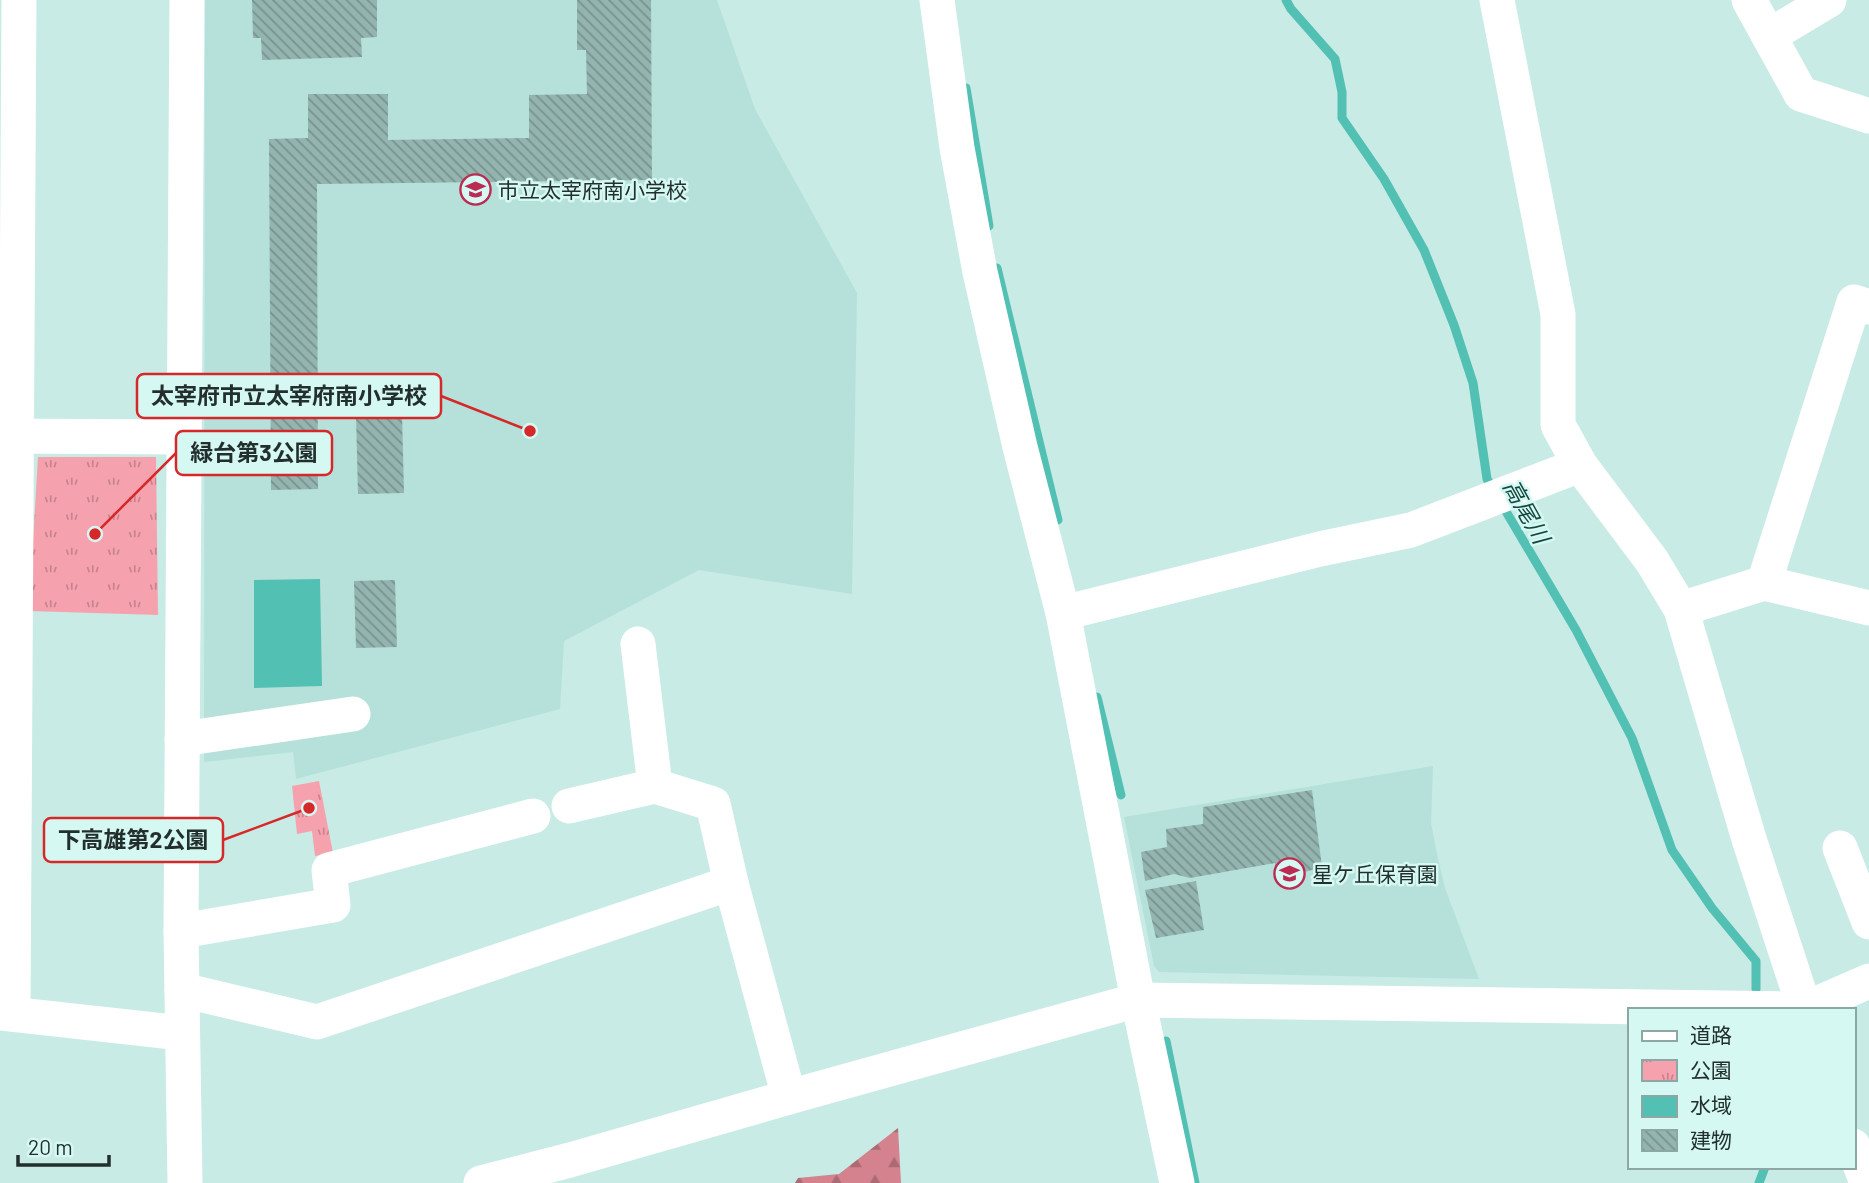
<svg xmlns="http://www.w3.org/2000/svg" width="1869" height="1183" font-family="Barlow,'Noto Sans JP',sans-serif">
<defs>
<pattern id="forest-firs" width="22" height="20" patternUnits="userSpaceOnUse" patternTransform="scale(1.75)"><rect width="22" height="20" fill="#d4828e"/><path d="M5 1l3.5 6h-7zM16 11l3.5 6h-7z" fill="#ac6b74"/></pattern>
<pattern id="park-tufts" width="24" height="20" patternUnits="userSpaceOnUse" patternTransform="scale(1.75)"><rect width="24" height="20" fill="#f6a2ae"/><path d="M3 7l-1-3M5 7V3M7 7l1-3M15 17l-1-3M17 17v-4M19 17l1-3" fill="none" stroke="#c7848e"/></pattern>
<pattern id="building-back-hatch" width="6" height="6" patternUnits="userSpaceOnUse" patternTransform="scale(1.75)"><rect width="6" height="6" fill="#93b4af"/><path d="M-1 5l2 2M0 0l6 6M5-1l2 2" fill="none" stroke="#78938f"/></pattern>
</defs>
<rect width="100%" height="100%" fill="#c8ebe5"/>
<!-- built -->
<g fill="#b5e1da">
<polygon points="205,0 717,0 755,109 857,293 852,594 699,570 564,641 560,709 296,779 293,752 204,762"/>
<polygon points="1433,766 1431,823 1438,859 1445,888 1479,979 1159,972 1154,966 1124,817"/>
</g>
<!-- forest -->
<polygon fill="url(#forest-firs)" points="898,1128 901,1183 795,1183 798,1178 839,1174"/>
<!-- park -->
<g fill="url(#park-tufts)">
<polygon points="38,457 156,457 158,615 29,611"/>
<polygon points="319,781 333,853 315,856 312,831 297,834 292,786"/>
</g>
<!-- water -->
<polygon fill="#53c0b4" points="320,579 322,686 254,688 254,580"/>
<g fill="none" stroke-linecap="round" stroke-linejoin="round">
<!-- stream -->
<g stroke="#53c0b4" stroke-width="9">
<polyline points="1286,0 1291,9 1335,59 1342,92 1342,118 1384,179 1424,250 1454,325 1473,383 1487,479 1494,491"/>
<polyline points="966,88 989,226"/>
<polyline points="997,268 1058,520"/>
<polyline points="1501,503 1576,630 1632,738 1672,850 1712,908 1756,961 1756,989"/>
<polyline points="1097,697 1121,795"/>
<polyline points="1166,1041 1195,1183"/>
<polyline points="1759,1183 1765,1167"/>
</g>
</g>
<!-- building -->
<g fill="url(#building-back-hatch)">
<polygon points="252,0 377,0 377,37 361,38 362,57 262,60 261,38 253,38"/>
<polygon points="577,0 651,0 652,180 317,184 318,489 271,490 269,139 308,138 308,94 388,94 388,140 529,138 529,95 587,94 586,50 577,50"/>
<polygon points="401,375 404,493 358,494 355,376"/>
<polygon points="395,580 397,647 356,648 354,581"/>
<polygon points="1312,790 1322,867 1298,874 1296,881 1278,883 1275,863 1190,878 1174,874 1145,881 1141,852 1167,847 1166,829 1203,824 1203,807"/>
<polygon points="1196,881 1204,930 1156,938 1145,890"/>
</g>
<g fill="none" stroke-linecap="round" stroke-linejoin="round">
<!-- minor -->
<g stroke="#fff" stroke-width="35">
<polyline points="937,0 957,148 980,272 1020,447 1063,613 1138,1000 1177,1183"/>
<polyline points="1497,0 1558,314 1558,425 1580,465 1652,561 1681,609 1749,839 1805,1010"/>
<polyline points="1749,0 1801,94 1869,116"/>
<polyline points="1769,36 1829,0"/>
<polyline points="0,436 184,437"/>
<polyline points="1764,583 1854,302 1869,307"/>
<polyline points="1681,609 1764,583 1869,608"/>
<polyline points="1063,613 1320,549 1411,530 1580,465"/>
<polyline points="638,644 655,786"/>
<polyline points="182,739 353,714"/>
<polyline points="569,806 655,786 713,804 731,883 789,1097"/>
<polyline points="1840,848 1869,922"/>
<polyline points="181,931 333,905 329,870 533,816"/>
<polyline points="182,990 317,1022 731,883"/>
<polyline points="0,1013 182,1033"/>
<polyline points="13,1014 19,0"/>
<polyline points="1853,1146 1867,1183"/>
<polyline points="185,1183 181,931 187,0"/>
<polyline points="481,1183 570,1160 789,1097 1138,1000 1805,1009 1869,981"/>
</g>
</g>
<!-- icons -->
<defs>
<symbol id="school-ring" viewBox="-11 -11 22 22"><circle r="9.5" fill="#d5f8f3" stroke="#bb2b52" stroke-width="1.5"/><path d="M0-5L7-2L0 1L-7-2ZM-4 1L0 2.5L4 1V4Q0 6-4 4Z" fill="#bb2b52"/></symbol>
</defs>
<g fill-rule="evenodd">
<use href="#school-ring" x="458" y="172" width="35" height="35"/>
<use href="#school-ring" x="1272" y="856" width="35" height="35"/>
</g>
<g text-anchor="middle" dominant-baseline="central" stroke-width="5" stroke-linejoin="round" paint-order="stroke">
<!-- poi labels -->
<g font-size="21" fill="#222f2d" stroke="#d5f8f3" text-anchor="start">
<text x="498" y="189">市立太宰府南小学校</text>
<text x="1312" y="873">星ケ丘保育園</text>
</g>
<!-- water labels -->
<g font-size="23" font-style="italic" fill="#164741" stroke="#d5f8f3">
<text transform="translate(1527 511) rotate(61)">高尾川</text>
</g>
</g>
<!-- callouts -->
<path fill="none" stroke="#d62828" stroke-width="2.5" d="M530 431L441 396M95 534L176 453M309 808L223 840"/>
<g fill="#d62828" stroke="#d5f8f3" stroke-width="2.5">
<circle cx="530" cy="431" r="7"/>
<circle cx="95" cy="534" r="7"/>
<circle cx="309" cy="808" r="7"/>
</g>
<g fill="#d5f8f3" stroke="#d62828" stroke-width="2.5">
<rect x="137" y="374" width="304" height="44" rx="7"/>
<rect x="176" y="431" width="156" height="44" rx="7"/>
<rect x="44" y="818" width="179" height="44" rx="7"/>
</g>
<g font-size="23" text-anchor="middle" font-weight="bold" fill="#222f2d">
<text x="289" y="404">太宰府市立太宰府南小学校</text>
<text x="254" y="461">緑台第3公園</text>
<text x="133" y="848">下高雄第2公園</text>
</g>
<!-- legend -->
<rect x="1628" y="1008" width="228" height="161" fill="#d5f8f3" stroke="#8da8a4" stroke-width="2"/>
<rect x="1642" y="1031" width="35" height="10" fill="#ffffff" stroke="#8da8a4" stroke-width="2"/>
<text x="1690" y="1043" font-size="21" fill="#222f2d">道路</text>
<rect x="1642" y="1060" width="35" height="21" fill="url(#park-tufts)" stroke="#8da8a4" stroke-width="2"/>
<text x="1690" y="1078" font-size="21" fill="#222f2d">公園</text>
<rect x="1642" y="1096" width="35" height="21" fill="#53c0b4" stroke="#8da8a4" stroke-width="2"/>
<text x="1690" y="1113" font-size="21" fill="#222f2d">水域</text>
<rect x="1642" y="1130" width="35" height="21" fill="url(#building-back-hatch)" stroke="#8da8a4" stroke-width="2"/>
<text x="1690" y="1148" font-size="21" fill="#222f2d">建物</text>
<!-- scale -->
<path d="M18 1155v10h91v-10" fill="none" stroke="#222f2d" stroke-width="3.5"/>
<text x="28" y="1155" font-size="21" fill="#222f2d" stroke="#d5f8f3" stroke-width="5" paint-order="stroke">20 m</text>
</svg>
